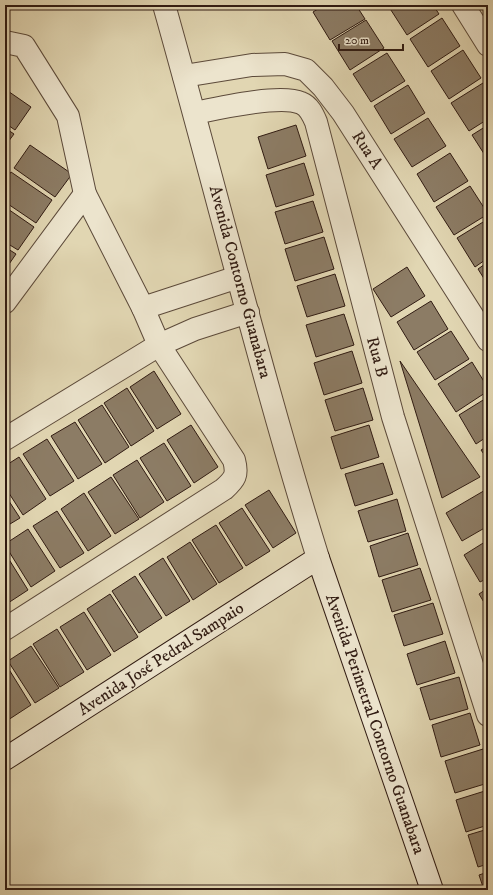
<svg xmlns="http://www.w3.org/2000/svg" width="493" height="895" font-family="'IM FELL DW Pica',serif">
<rect width="100%" height="100%" fill="#e1d6b2"/>
<filter id="stains"><feTurbulence type="fractalNoise" baseFrequency=".005" numOctaves="4"/><feColorMatrix values="0 0 0 0 .2 0 0 0 0 .09 0 0 0 0 .02 0 0 0 .5 -.17"/></filter>
<radialGradient id="worn" r=".72"><stop offset=".6" stop-color="#630" stop-opacity="0"/><stop offset="1" stop-color="#630" stop-opacity=".3"/></radialGradient>
<!-- building -->
<g fill="#8c7c65" stroke="#301b12">
<polygon points="324,5 356,5 365,19 330,40 313,12"/>
<polygon points="392,5 433,5 439,14 407,35 389,7"/>
<polygon points="442,18 460,46 428,67 410,39"/>
<polygon points="366,20 384,48 350,70 332,41"/>
<polygon points="463,50 481,78 449,99 431,71"/>
<polygon points="387,53 405,81 371,102 353,74"/>
<polygon points="483,83 488,91 488,119 469,131 451,103"/>
<polygon points="408,85 425,113 391,134 374,106"/>
<polygon points="5,89 31,107 15,130 5,123"/>
<polygon points="428,118 446,146 412,167 394,139"/>
<polygon points="296,125 306,156 268,169 258,137"/>
<polygon points="488,125 488,160 472,135"/>
<polygon points="5,128 14,134 5,146"/>
<polygon points="30,145 72,174 55,197 14,168"/>
<polygon points="450,153 468,181 434,202 417,174"/>
<polygon points="304,163 314,195 276,207 266,175"/>
<polygon points="11,172 52,200 36,223 5,202 5,180"/>
<polygon points="470,186 488,214 454,235 436,207"/>
<polygon points="313,201 323,232 285,244 275,212"/>
<polygon points="5,207 34,227 18,250 5,242"/>
<polygon points="488,219 488,258 475,267 457,238"/>
<polygon points="324,237 334,269 295,281 285,249"/>
<polygon points="5,247 16,254 5,270"/>
<polygon points="488,262 488,285 478,269"/>
<polygon points="407,267 425,296 391,317 373,289"/>
<polygon points="335,274 345,306 307,317 297,286"/>
<polygon points="431,301 448,329 414,350 397,322"/>
<polygon points="344,314 354,345 316,357 306,325"/>
<polygon points="451,331 469,359 435,380 417,352"/>
<polygon points="352,351 362,383 324,395 314,363"/>
<polygon points="400,361 480,477 442,498"/>
<polygon points="472,362 488,388 488,391 456,412 438,384"/>
<polygon points="154,371 181,414 157,429 130,387"/>
<polygon points="127,388 154,431 131,446 104,403"/>
<polygon points="363,388 373,420 335,431 325,400"/>
<polygon points="488,397 488,436 476,444 459,415"/>
<polygon points="102,405 129,447 105,463 78,420"/>
<polygon points="75,422 102,464 78,479 51,436"/>
<polygon points="191,425 218,467 194,483 167,440"/>
<polygon points="369,425 379,457 341,469 331,437"/>
<polygon points="47,439 74,481 50,496 23,454"/>
<polygon points="164,443 191,486 167,501 140,458"/>
<polygon points="488,446 488,460 481,450"/>
<polygon points="19,457 46,499 23,515 5,487 5,466"/>
<polygon points="137,460 164,502 140,518 113,475"/>
<polygon points="383,463 393,494 355,506 345,474"/>
<polygon points="111,477 139,519 115,534 88,492"/>
<polygon points="487,489 488,492 488,526 462,541 446,513"/>
<polygon points="269,490 296,533 273,548 245,505"/>
<polygon points="84,493 111,536 88,551 61,509"/>
<polygon points="5,495 20,518 5,527"/>
<polygon points="397,499 406,531 368,542 358,511"/>
<polygon points="242,508 270,551 246,566 219,523"/>
<polygon points="57,511 84,553 60,568 33,526"/>
<polygon points="216,525 243,568 219,583 192,540"/>
<polygon points="28,529 55,571 31,587 5,545 5,544"/>
<polygon points="408,533 418,565 379,577 370,546"/>
<polygon points="488,540 488,578 480,582 464,555"/>
<polygon points="190,542 217,584 193,600 167,557"/>
<polygon points="5,553 28,590 5,605"/>
<polygon points="163,558 190,601 166,616 139,574"/>
<polygon points="420,568 431,600 392,612 382,580"/>
<polygon points="135,576 162,618 139,633 112,591"/>
<polygon points="488,588 488,609 479,594"/>
<polygon points="110,594 138,637 114,652 87,609"/>
<polygon points="433,603 443,634 404,646 394,615"/>
<polygon points="84,612 111,655 87,670 60,627"/>
<polygon points="57,629 84,672 60,687 33,644"/>
<polygon points="445,641 455,673 417,685 407,654"/>
<polygon points="31,646 59,688 35,703 8,661"/>
<polygon points="5,663 31,705 8,720 5,716"/>
<polygon points="459,677 468,709 430,720 420,688"/>
<polygon points="470,713 480,745 441,757 432,725"/>
<polygon points="483,749 488,764 488,783 455,793 445,761"/>
<polygon points="488,790 488,825 466,832 456,800"/>
<polygon points="488,829 488,864 478,867 468,835"/>
<polygon points="488,872 488,890 484,890 479,875"/>
</g>
<g fill="none" stroke-linecap="round" stroke-linejoin="round">
<defs>
<g id="minor">
<polyline points="463,5 488,45"/>
<path d="M5,42L24,46L68,116L85,194L143,308L159,345L234,460C238,475 235,479 224,489L5,629"/>
<polyline points="184,76 252,65 285,64 306,70 323,87 343,113 488,340"/>
<path d="M195,113C219,108 280,94 301,103C309,106 313,115 316,122L393,417L488,715"/>
<polyline points="5,302 85,194"/>
<polyline points="143,308 238,277"/>
<polyline points="5,439 159,345 195,329 248,312"/>
</g>
<path id="tertiary" d="M164,5C216,189 261,375 318,558"/>
<polyline id="secondary" points="5,759 318,558 432,890"/>
</defs>
<!-- minor casing -->
<use href="#minor" stroke="#5c4a3a" stroke-width="24"/>
<!-- tertiary casing -->
<use href="#tertiary" stroke="#5c4a3a" stroke-width="24"/>
<!-- secondary casing -->
<use href="#secondary" stroke="#301b12" stroke-width="24"/>
<!-- minor -->
<use href="#minor" stroke="#ece4cd" stroke-width="22"/>
<!-- tertiary -->
<use href="#tertiary" stroke="#ece4cd" stroke-width="22"/>
<!-- secondary -->
<use href="#secondary" stroke="#ece4cd" stroke-width="22"/>
</g>
<g text-anchor="middle" dominant-baseline="central" stroke-width="3" stroke-linejoin="round" paint-order="stroke">
<!-- street labels -->
<g font-size="17" fill="#301b12" stroke="#ece4cd">
<text transform="translate(367 150) rotate(57)">Rua A</text>
<text transform="translate(240 282) rotate(75)">Avenida Contorno Guanabara</text>
<text transform="translate(377 357) rotate(75)">Rua B</text>
<text transform="translate(161 659) rotate(-33)">Avenida José Pedral Sampaio</text>
<text transform="translate(375 724) rotate(71)">Avenida Perimetral Contorno Guanabara</text>
</g>
</g>
<!-- margin -->
<rect width="493" height="895" fill="none" stroke="#e1d6b2" stroke-width="20"/>
<rect x="6" y="6" width="481" height="883" fill="none" stroke="#301b12" stroke-width="2"/>
<rect x="10" y="10" width="473" height="875" fill="none" stroke="#301b12"/>
<!-- scale -->
<path d="M339 44v6h64v-6" fill="none" stroke="#301b12" stroke-width="2"/>
<text x="345" y="44" font-size="12" fill="#301b12" stroke="#ece4cd" stroke-width="3" paint-order="stroke">20 m</text>
<rect width="100%" height="100%" filter="url(#stains)"/>
<rect width="100%" height="100%" fill="url(#worn)"/>
</svg>
